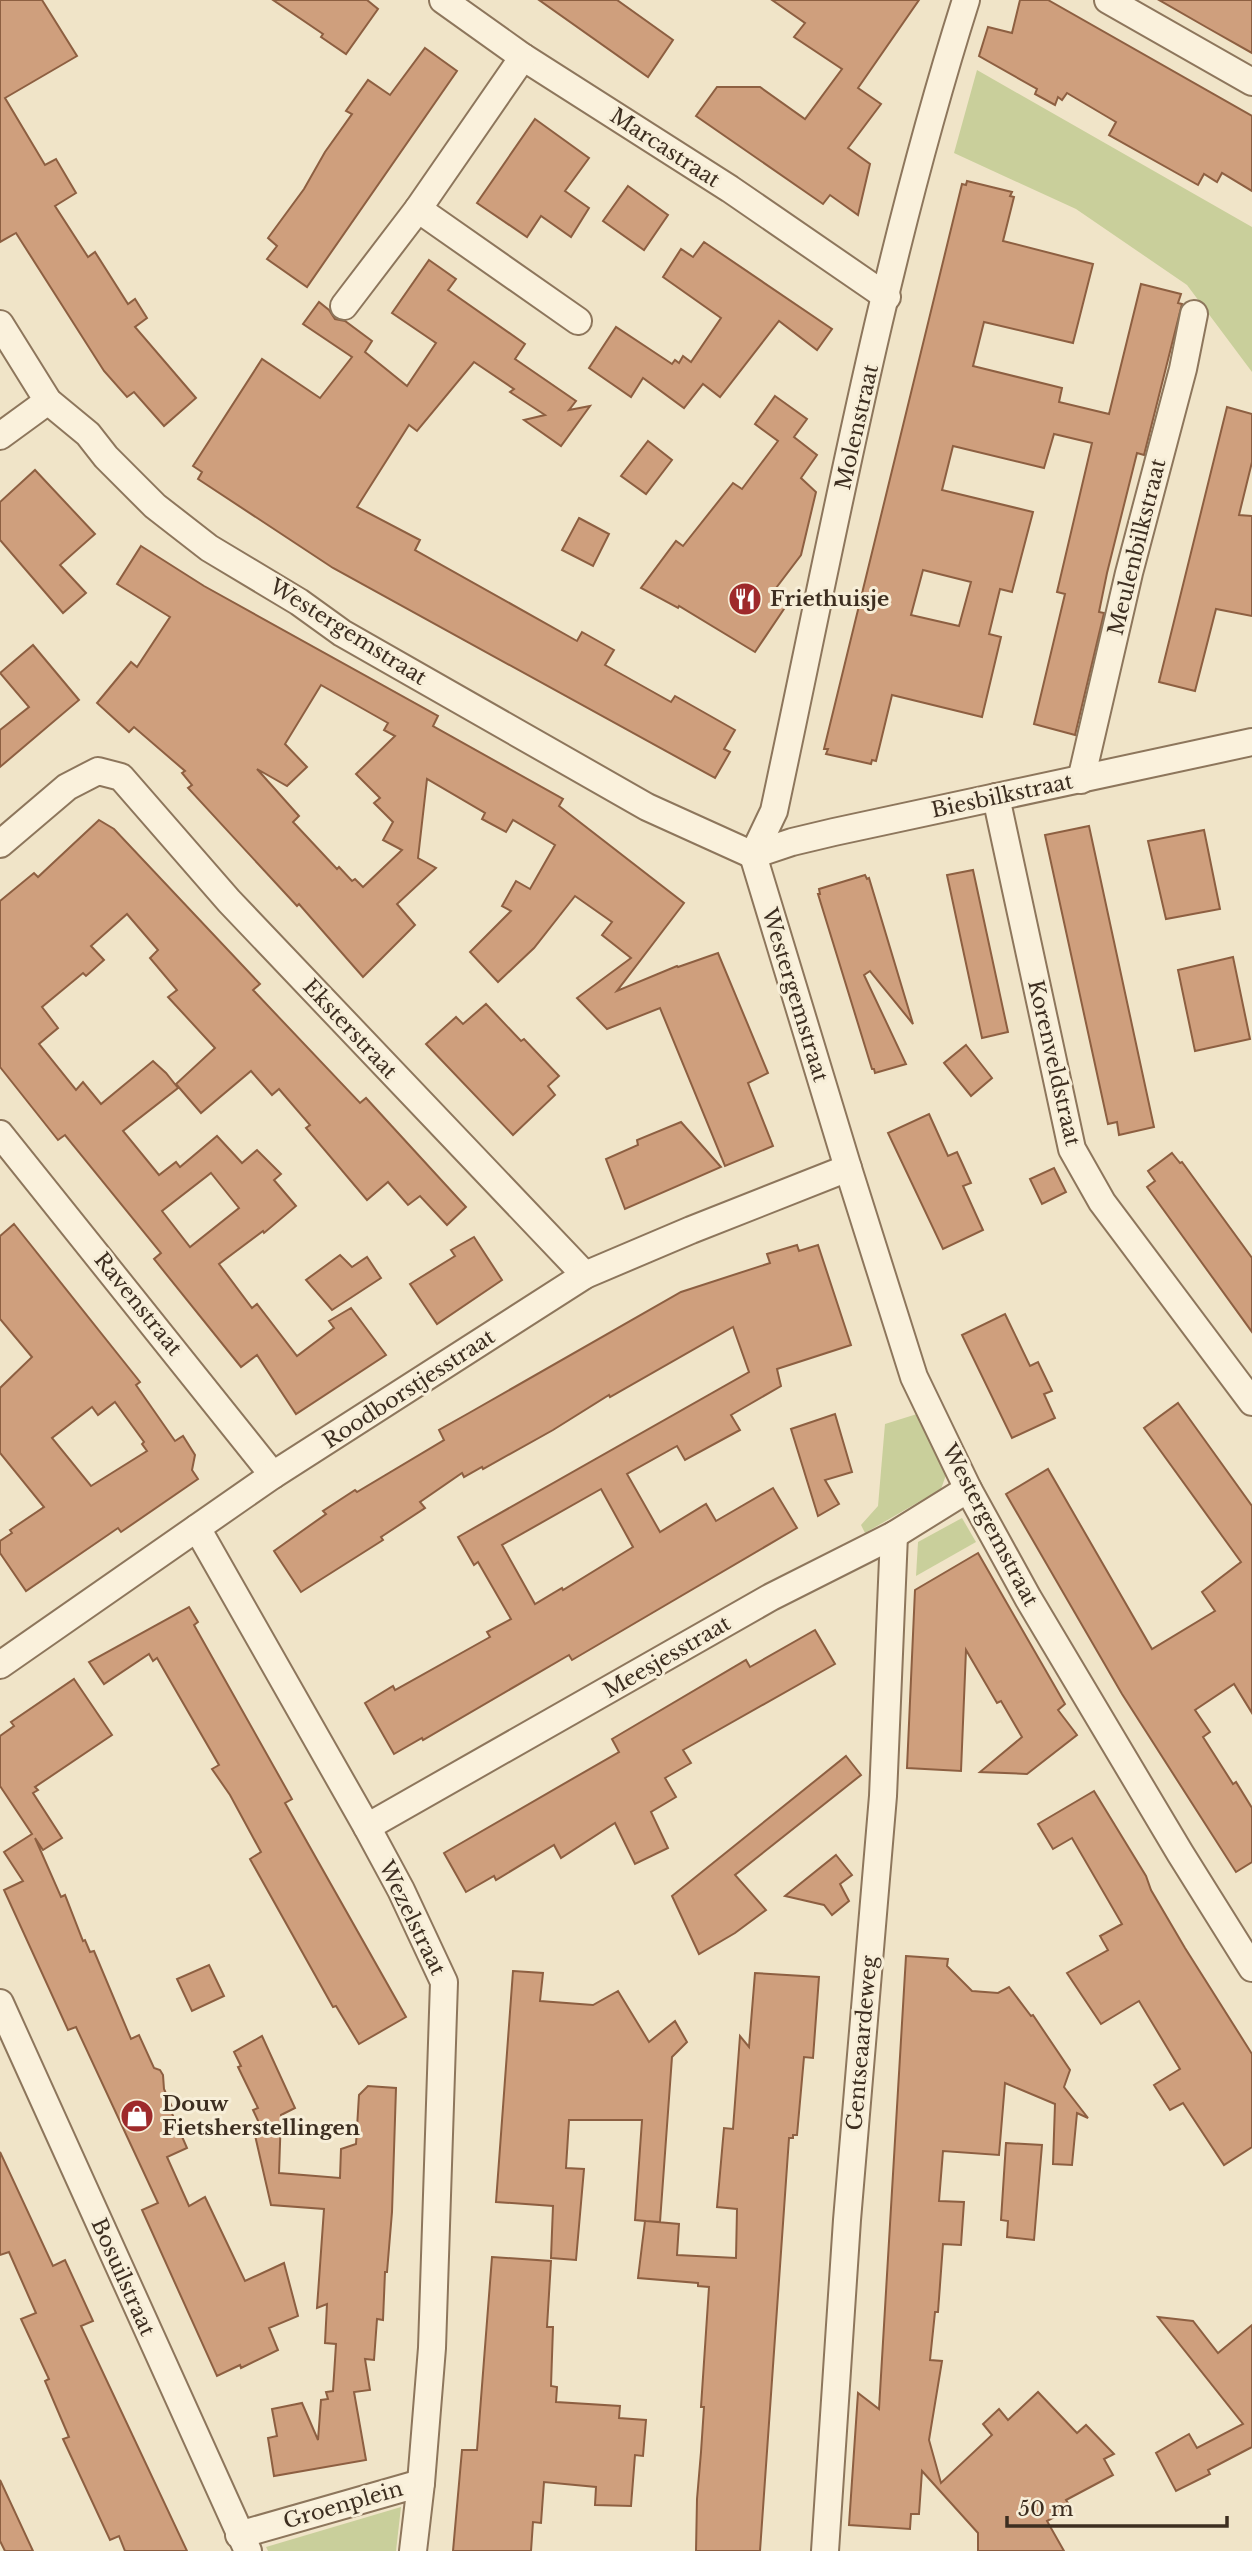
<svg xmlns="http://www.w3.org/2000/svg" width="1252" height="2551" font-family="'Libre Baskerville',serif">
<rect width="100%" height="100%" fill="#f0e4c8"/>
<!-- green -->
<g fill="#c9cf9b">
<polygon points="977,70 1252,227 1252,372 1187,285 1076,209 954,153"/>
<polygon points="917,1414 946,1475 941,1489 865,1533 861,1525 878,1506 885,1424"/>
<polygon points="962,1518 976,1542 916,1576 918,1542"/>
<polygon points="401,2507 396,2551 268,2551 266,2547"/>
</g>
<!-- building -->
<g fill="#cf9f7d" stroke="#8d5f41" stroke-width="2" fill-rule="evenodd">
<polygon points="0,0 42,0 77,56 5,98 45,165 56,159 76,193 55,206 88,257 95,252 128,304 135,299 147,318 135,327 196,398 164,426 134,392 127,397 104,371 16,233 0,242"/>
<polygon points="273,0 367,0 378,9 346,54 321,37 323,34"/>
<polygon points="539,0 617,0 673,40 648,77"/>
<polygon points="772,0 919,0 858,88 881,104 848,148 870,164 858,215 830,195 823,204 696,116 717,87 760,87 805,119 842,69 794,37 805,23"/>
<polygon points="1020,0 1048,0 1252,116 1252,191 1222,173 1217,182 1204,174 1198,185 1109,135 1116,122 1067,93 1062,100 1058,97 1055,105 1035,94 1037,89 979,56 988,27 1012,33"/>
<polygon points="1159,0 1252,0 1252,53 1206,27"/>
<polygon points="425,48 457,71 307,287 267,259 277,246 268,238 304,189 325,152 352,114 346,111 368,80 390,95"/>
<polygon points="535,119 589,158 565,191 589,208 571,237 541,216 527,237 477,203"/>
<path d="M967,181L1012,192L1010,196L1014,197L1003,241L1093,264L1073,343L984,322L973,366L1062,388L1059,402L1109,414L1141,284L1181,294L1178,303L1182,304L1144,455L1137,453L1107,573L1099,612L1104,613L1075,735L1034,724L1065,594L1057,592L1092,443L1054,434L1044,468L953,446L942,490L1033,512L1012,592L1000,589L989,634L1001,637L982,717L892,695L876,761L872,760L871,764L826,754L828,749H824L962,184L966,185ZM923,570L971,582L959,626L911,615Z"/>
<polygon points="628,186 668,215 644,250 603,221"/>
<polygon points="704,242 832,329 817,350 779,321 720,397 703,384 684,408 643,378 631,397 589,368 616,327 672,364 675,360 679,363 683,356 691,362 721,318 663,277 681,249 693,257"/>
<polygon points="429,260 456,279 448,290 525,344 515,359 576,401 569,410 590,406 561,446 524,420 545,415 510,392 514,389 474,362 417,431 409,425 357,507 420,540 415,550 577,641 582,632 614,650 605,665 671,702 675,696 735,730 724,749 730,752 715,778 333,568 198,479 202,472 193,466 262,359 320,398 352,357 303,324 319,302 329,310 335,319 345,321 372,341 365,352 407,386 436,343 392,313"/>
<polygon points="775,396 807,419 794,437 817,455 801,478 816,492 801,555 773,592 788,603 755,652 679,606 678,608 641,588 676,541 683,546 733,483 742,489 778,441 755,424"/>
<polygon points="1227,407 1252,414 1252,462 1239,515 1252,516 1252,616 1216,609 1195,691 1159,682"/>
<polygon points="648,441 672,460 646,494 621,476"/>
<polygon points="35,470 95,534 60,565 86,593 63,613 0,540 0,502"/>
<polygon points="579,518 609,534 593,566 562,550"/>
<path d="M141,546L204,586L438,716L433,726L563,799L559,806L684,903L617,991L677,966L678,967L718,953L768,1073L748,1083L773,1146L725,1166L660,1008L607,1029L577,998L631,958L602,935L612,922L575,896L534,948L498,982L470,952L511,911L502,906L516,881L530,889L555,845L513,820L506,832L482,819L485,813L427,779L418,858L436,868L397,904L415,925L363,977L299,904L297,906L188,788L192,785L182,773L185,771L134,727L129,732L97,703L131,662L137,667L170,617L117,584ZM321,685L388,723L384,730L395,736L356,774L380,798L374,803L393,822L383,840L402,850L363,887L355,879L352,881L339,867L337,869L293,822L299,816L257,769L287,786L307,767L285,744Z"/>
<polygon points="33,645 79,700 0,767 0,730 29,707 0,673"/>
<path d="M99,820L114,829L260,984L253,990L360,1103L366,1098L466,1207L447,1225L420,1196L408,1205L388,1182L367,1200L306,1128L310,1125L279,1089L272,1095L251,1071L201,1113L176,1084L215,1048L168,997L177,990L150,958L158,950L127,914L91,946L104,960L86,976L83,973L42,1007L58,1028L39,1044L76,1090L83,1082L101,1104L153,1061L166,1073L178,1088L123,1131L159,1175L176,1162L180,1167L217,1136L242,1163L257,1150L281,1174L274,1180L296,1206L264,1233L263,1231L219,1264L252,1308L257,1304L297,1356L334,1328L329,1321L351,1308L386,1355L296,1414L257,1355L241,1367L154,1259L161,1253L65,1135L58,1140L0,1067V901L34,873L38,877ZM211,1173L239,1208L190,1247L162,1211Z"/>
<polygon points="1089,826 1154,1127 1119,1135 1117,1122 1108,1124 1045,835"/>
<polygon points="1204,830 1220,909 1166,919 1148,841"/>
<polygon points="973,870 1008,1032 982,1038 947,875"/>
<polygon points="865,875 867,879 869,878 913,1024 870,971 864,975 906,1064 875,1073 874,1069 872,1069 818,894 820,894 819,889"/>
<polygon points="1233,957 1250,1039 1195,1051 1178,970"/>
<polygon points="486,1004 521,1041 524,1039 559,1076 548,1086 555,1095 513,1135 426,1044 456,1017 463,1024"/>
<polygon points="966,1045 992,1078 971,1096 944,1063"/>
<polygon points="929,1114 948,1156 957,1152 962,1163 971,1183 963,1186 983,1230 943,1249 888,1133"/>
<polygon points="681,1122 721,1167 625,1209 606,1159 638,1145 637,1140"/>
<polygon points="1172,1153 1180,1163 1182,1162 1252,1258 1252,1332 1147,1187 1155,1181 1148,1171"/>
<polygon points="1054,1168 1066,1192 1042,1204 1030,1179"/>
<path d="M14,1224L140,1382L136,1385L175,1441L183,1436L195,1455L192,1470L198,1479L121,1532L118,1528L26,1591L0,1553V1541L12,1533L10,1530L44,1507L0,1453V1388L32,1357L0,1319V1236ZM115,1402L144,1442L142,1444L147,1451L91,1486L52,1438L92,1407L98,1415Z"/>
<polygon points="474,1237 502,1280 437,1324 410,1284 455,1256 451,1250"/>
<path d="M797,1245L799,1251L818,1245L851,1345L777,1369L781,1386L731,1415L740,1430L685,1460L677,1446L627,1474L660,1532L706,1504L716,1521L773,1488L797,1528L572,1660L569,1655L423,1740L422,1738L394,1754L365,1703L393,1686L395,1690L490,1637L487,1632L511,1619L478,1562L474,1565L458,1537L749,1372L733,1327L610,1397L609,1395L553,1430L483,1469L482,1467L464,1477L462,1473L420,1502L425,1508L381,1537L383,1540L301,1592L274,1551L326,1514L323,1511L355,1490L357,1492L444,1440L439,1430L469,1413L681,1292L770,1263L767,1254ZM601,1489L633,1547L563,1590L562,1588L535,1604L502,1545Z"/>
<polygon points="340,1255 352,1267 367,1257 381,1278 332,1310 306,1280"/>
<polygon points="1005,1314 1030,1366 1038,1362 1052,1391 1044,1394 1055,1418 1012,1438 962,1335"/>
<polygon points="1178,1403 1252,1506 1252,1713 1234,1684 1195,1710 1210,1732 1203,1737 1233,1784 1236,1782 1252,1808 1252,1862 1236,1872 1122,1694 1006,1494 1048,1469 1152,1649 1215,1611 1202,1592 1241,1562 1144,1428"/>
<polygon points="835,1414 852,1472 825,1480 839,1504 818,1516 791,1429"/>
<polygon points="978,1553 1065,1704 1058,1710 1077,1735 1027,1774 980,1772 1022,1737 1001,1701 997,1703 966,1650 961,1771 907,1768 915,1590"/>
<polygon points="189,1607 198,1622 194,1625 292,1799 285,1803 406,2017 359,2044 336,2006 333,2007 250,1859 261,1852 230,1795 212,1769 219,1765 157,1658 153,1661 149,1654 104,1684 89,1662"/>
<polygon points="815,1630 835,1664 683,1750 691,1763 665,1778 676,1797 651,1812 668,1848 635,1864 615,1823 561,1858 554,1845 496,1880 494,1876 466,1892 444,1853 619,1752 612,1739 746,1660 750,1667"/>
<polygon points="74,1679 112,1735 35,1787 38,1790 33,1793 62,1838 43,1850 35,1838 61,1897 65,1895 83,1941 85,1940 90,1952 94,1951 131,2039 139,2035 154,2068 160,2070 163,2075 164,2089 172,2107 170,2109 187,2148 167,2157 189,2206 205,2197 245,2281 284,2263 298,2316 269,2328 278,2350 241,2368 240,2365 217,2376 142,2210 158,2203 76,2027 68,2030 4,1890 23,1881 4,1852 32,1834 0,1786 0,1736 14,1726 11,1722"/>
<polygon points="846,1756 861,1775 735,1875 766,1910 735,1933 699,1954 672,1896"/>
<polygon points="1094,1791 1146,1876 1151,1890 1185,1948 1252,2054 1252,2147 1224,2165 1183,2103 1170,2110 1154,2085 1180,2069 1139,2001 1101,2024 1067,1973 1108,1950 1100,1936 1122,1924 1072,1838 1053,1849 1038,1824"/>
<polygon points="836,1855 852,1875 840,1884 849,1901 832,1915 824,1905 785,1896"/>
<polygon points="906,1956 948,1959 947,1966 972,1991 998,1993 1009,1987 1031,2016 1033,2015 1070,2070 1064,2087 1088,2118 1077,2113 1072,2165 1053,2164 1055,2104 1005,2083 999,2155 943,2151 939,2201 964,2202 961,2245 943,2244 938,2312 935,2312 930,2360 942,2361 929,2440 941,2483 992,2435 983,2424 999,2409 1008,2420 1038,2392 1077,2433 1086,2425 1114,2454 1104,2459 1113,2475 1066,2500 1071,2508 1047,2521 1064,2551 978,2551 978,2533 922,2471 919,2514 911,2514 910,2529 849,2525 858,2393 879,2409"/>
<polygon points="209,1965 224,1996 192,2011 177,1979"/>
<polygon points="513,1971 543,1973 540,2001 593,2005 618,1991 649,2042 675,2021 687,2042 672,2057 660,2222 646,2221 679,2224 677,2255 736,2258 737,2209 717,2207 724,2128 733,2129 740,2036 749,2047 755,1973 819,1977 813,2058 804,2057 797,2135 793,2135 793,2138 789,2138 760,2551 696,2551 697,2499 701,2452 704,2407 701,2407 709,2287 698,2286 698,2283 638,2278 645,2221 635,2220 642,2120 569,2120 566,2168 584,2169 576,2260 551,2258 553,2206 496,2202"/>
<polygon points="262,2036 295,2108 281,2115 279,2173 340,2178 341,2149 356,2144 359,2095 368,2086 396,2088 392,2212 387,2272 385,2272 383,2320 377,2319 374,2360 365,2359 370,2390 354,2392 366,2460 274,2476 268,2438 277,2436 272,2409 302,2403 318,2440 321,2400 328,2399 326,2392 333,2391 336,2344 325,2343 327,2304 317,2308 324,2209 271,2205 254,2131 261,2127 253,2110 258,2108 238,2067 241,2066 234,2052"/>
<polygon points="1006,2143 1042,2145 1034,2240 1007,2237 1008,2221 1001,2220"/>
<polygon points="0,2152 53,2266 65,2260 93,2321 81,2326 187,2551 125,2551 119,2536 110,2540 63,2439 69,2437 45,2381 49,2379 21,2319 36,2313 9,2252 0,2255"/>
<polygon points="492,2257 551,2261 547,2327 553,2327 551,2386 557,2387 556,2402 620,2406 619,2418 646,2420 643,2456 635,2455 631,2506 595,2505 596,2487 544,2482 541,2523 533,2522 531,2551 453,2551 462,2450 477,2450"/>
<polygon points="1158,2317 1193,2321 1218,2353 1252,2325 1252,2447 1208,2470 1210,2474 1176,2491 1156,2453 1189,2434 1197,2448 1243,2424"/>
<polygon points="0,2480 33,2551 5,2551 0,2541"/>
</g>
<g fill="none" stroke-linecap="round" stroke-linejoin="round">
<defs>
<g id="minor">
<polyline points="443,0 523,57 730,189 887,297"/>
<polyline points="1108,0 1252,82"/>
<polyline points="523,57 418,209 578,321"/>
<polyline points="344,306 418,209"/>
<polyline points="0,324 48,401 88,434 106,457 155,506 209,548 299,602 342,633 647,807 753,855"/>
<polyline points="0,436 48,401"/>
<polyline points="1081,780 1129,573 1183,369 1194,314"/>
<polyline points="996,797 1072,1149 1102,1202 1252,1402"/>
<polyline points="0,844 67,787 98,771 121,777 229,901 585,1275"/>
<polyline points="753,855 848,1168 914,1377 968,1489 1028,1598 1180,1853 1252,1968"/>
<path d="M753,855L774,811C832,540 882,265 966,0"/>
<polyline points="753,855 792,842 834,832 1252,742"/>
<polyline points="0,1134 273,1475"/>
<polyline points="197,1528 367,1827 401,1890 444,1982 432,2348 421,2483"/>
<polyline points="0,1665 273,1475 585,1275 691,1230 848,1168"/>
<polyline points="367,1827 771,1597 894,1535 968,1489"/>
<polyline points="0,2003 248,2551"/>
<polyline points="239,2535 421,2483 413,2551"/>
<polyline points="825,2551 847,2220 883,1796 894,1535"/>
</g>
</defs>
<!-- minor casing -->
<use href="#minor" stroke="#8d765c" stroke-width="30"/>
<!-- minor -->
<use href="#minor" stroke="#faf1dc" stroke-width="26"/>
</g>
<!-- icons -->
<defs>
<symbol id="restaurant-disc" viewBox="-11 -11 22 22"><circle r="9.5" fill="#9e2a2b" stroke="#f7eed8"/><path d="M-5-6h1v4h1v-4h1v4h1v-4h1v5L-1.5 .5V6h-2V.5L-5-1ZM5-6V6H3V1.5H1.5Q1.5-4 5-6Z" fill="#fff"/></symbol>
<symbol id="shop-disc" viewBox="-11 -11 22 22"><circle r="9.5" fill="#9e2a2b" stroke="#f7eed8"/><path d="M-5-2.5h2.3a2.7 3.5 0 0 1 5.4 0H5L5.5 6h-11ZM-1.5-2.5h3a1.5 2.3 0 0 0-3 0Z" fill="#fff"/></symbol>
</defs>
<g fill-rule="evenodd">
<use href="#restaurant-disc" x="726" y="580" width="38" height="38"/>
<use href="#shop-disc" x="118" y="2097" width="38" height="38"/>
</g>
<g text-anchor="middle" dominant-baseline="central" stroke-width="6" stroke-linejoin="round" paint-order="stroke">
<!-- street labels -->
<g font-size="21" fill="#3d2e20" stroke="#f7eed8">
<text transform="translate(665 148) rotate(33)">Marcastraat</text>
<text transform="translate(857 427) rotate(-77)">Molenstraat</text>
<text transform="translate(1137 547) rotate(-76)">Meulenbilkstraat</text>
<text transform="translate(348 632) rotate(32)">Westergemstraat</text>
<text transform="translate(1002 796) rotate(-12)">Biesbilkstraat</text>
<text transform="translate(795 995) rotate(73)">Westergemstraat</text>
<text transform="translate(350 1029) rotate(47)">Eksterstraat</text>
<text transform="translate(1054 1063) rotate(77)">Korenveldstraat</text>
<text transform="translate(138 1304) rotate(51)">Ravenstraat</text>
<text transform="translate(409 1389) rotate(-33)">Roodborstjesstraat</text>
<text transform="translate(990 1525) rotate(62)">Westergemstraat</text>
<text transform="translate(667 1657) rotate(-30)">Meesjesstraat</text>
<text transform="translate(412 1918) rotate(64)">Wezelstraat</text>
<text transform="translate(862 2043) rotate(-85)">Gentseaardeweg</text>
<text transform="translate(123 2277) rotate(66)">Bosuilstraat</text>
<text transform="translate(343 2505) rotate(-16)">Groenplein</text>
</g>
<!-- poi labels -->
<g font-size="21" font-weight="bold" fill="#3d2e20" stroke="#f7eed8" text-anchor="start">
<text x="770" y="599">Friethuisje</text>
<text x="162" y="2104">Douw<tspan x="162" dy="24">Fietsherstellingen</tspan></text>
</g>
</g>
<!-- scale -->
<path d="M1007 2516v10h220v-10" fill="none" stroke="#3d2e20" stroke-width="3.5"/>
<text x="1018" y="2516" font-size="21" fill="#3d2e20" stroke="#f7eed8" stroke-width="5" paint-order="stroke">50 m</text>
</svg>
